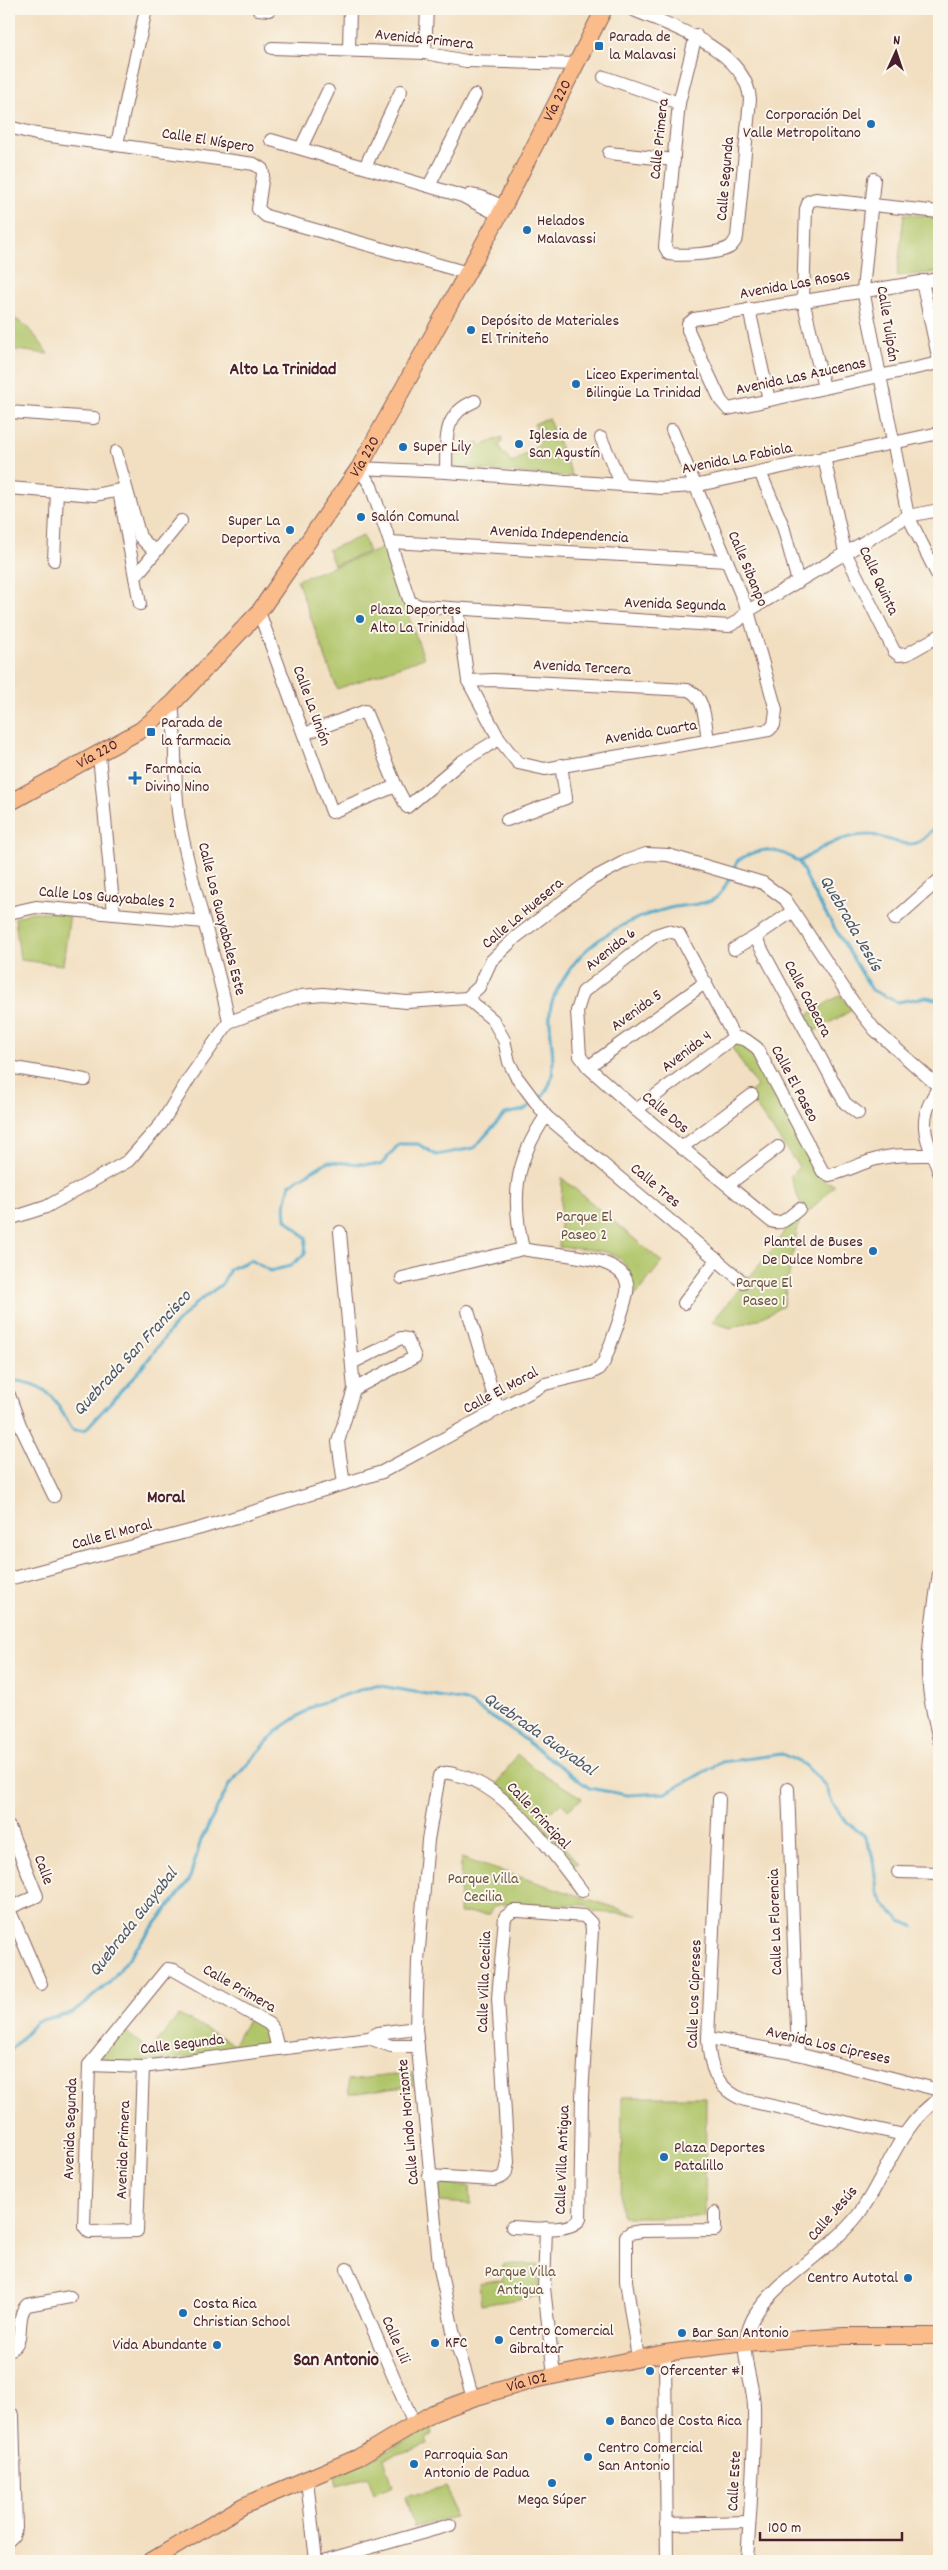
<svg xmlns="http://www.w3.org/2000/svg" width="948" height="2570" font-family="Dekko,sans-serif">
<rect width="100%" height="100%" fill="#fbf7ec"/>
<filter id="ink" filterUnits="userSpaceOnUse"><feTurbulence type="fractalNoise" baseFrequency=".02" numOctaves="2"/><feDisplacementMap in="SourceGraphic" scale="10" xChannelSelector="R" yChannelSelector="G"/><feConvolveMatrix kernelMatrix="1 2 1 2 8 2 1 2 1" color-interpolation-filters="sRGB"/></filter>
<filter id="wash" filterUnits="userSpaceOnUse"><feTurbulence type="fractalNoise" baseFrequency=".0096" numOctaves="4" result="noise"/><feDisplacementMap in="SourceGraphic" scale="20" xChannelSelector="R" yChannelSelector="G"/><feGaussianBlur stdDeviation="1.12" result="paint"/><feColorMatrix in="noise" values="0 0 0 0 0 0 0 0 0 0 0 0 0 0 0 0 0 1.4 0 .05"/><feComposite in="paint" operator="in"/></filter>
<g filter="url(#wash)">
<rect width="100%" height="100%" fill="#f2dfc1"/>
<!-- green -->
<g fill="#b0c569" stroke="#7d724a">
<polygon points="904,214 939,217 939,272 897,276"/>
<path d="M9,316C28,324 36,336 48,354L9,349Z"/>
<polygon points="548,418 573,477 454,468 452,456 479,442 481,446 502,437 502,443 499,444 503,455 505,454 512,463 532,450 541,442 539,438 544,436 542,427 536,429 534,424"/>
<polygon points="363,536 369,552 334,565 328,550"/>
<polygon points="384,548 424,658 337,689 297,580"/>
<polygon points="32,912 70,913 63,965 20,960 15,918"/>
<polygon points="840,995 852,1010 812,1033 804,1017"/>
<polygon points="737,1042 750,1047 823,1180 835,1185 799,1222 783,1306 759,1319 731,1328 712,1322 775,1246 787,1226 804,1213 790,1176 799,1167 747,1094 757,1087 731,1046"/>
<path d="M562,1178L662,1262L631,1301C636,1245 602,1252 559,1247Z"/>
<polygon points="517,1754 534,1768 582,1798 568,1810 561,1803 540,1820 578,1863 568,1866 529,1821 528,1814 497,1785"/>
<polygon points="461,1858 638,1915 594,1912 587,1905 500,1904 492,1908 490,1914 459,1913"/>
<polygon points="179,2015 234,2044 249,2018 267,2027 270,2043 266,2046 149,2063 97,2061 122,2029 150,2051"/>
<polygon points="412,2073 413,2086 349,2094 348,2080"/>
<polygon points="622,2097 706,2097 705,2217 621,2217"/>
<polygon points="436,2184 470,2186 471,2204 437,2202"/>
<polygon points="503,2264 538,2264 539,2296 481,2305 479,2283 503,2279"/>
<polygon points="432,2428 433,2435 426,2438 428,2445 384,2458 393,2486 374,2494 368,2477 337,2485 335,2477"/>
<polygon points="447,2486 454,2517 414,2527 405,2497"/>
</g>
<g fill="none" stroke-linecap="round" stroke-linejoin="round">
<!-- stream -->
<g stroke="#4ca8ca" stroke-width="3">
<polyline points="799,862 817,899 872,990 897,1002 927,997 939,1000"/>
<path d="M799,862C822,847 843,834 871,835C877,835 884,839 890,840C918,849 920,843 939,823"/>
<path d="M732,872L738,860C763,846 776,847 799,862"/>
<path d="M538,1100C564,1079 548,1042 550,1013C551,996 561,983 570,969C591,938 631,918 666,909C682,904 700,907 714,899C722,895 726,884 730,877"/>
<path d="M9,1380C51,1384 52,1397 73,1430H85L141,1369L172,1328L195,1304L222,1284L230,1269L251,1260L270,1271L290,1266L305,1254L306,1238L286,1219L285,1205L290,1184L327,1162L381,1165L399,1144H418L436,1155L474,1148L505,1114L524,1110L533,1103"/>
<polyline points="9,2052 37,2021 73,2013 110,1982 189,1881 201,1840 229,1785 278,1730 315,1705 375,1685 466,1701 516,1733 589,1788 627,1795 666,1793 722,1762 782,1754 805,1765 826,1786 833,1804 845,1820 864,1836 872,1853 877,1890 884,1904 901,1921 914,1926"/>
</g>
</g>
</g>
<g filter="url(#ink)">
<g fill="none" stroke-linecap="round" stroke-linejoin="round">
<defs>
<g id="minor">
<polyline points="258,9 269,10"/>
<path d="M631,9C670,25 746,50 750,99L737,237C735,241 734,244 730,247C719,254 682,256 669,254L665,247L679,103L696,35"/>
<polyline points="272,48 425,53 466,61 576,64"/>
<polyline points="349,49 350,9"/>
<polyline points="425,53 427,9"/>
<polyline points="604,77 679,103"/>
<polyline points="9,127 36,134 254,164 262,169 263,174 258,209 266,216 468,273"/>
<polyline points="271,140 462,196 499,215"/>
<polyline points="117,144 146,9"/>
<polyline points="301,148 328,91"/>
<polyline points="609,153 674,160"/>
<polyline points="365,167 401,91"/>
<polyline points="874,179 863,290 908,516 939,578"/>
<polyline points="429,186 475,95"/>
<polyline points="470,195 481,197 504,207"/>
<polyline points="939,279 694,319 688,324 688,330 721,401 728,409 939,363"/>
<polyline points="922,281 939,361"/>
<polyline points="749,309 769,400"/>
<polyline points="824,388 803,300 806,209 809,201 816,199 939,212"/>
<polyline points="9,412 94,418"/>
<polyline points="601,438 622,485"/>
<polyline points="116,452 140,537 155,552"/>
<polyline points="824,457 845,552 894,651 899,655 907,654 939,636"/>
<polyline points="359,468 371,486 410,602 420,606 729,626 738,621 748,611 908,516 939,510"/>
<polyline points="359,468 446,472 662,488 694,486 939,433"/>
<path d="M446,472C447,440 441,415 475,401"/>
<polyline points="760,472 783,526 798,582"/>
<polyline points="9,488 94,495 126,489"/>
<polyline points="119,491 140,604"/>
<polyline points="390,542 727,561"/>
<polyline points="54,560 57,492"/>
<polyline points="135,577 181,521"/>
<polyline points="458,609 468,681 499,739 518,763 545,769 769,730 774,725 776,710 748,611 672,430"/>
<polyline points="259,612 332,812 396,786 407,807 461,762 499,739"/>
<path d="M468,681L494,680L688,690C706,697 705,724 708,740"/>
<path d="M172,704C177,742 173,781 179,819C191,888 216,953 229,1022"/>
<polyline points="304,734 365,711 396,786"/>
<polyline points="99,755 114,914"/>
<polyline points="507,820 566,798 561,765"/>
<polyline points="793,911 755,937 845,1103 858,1113"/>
<polyline points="9,913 36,907 204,922"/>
<polyline points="895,919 939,880"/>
<polyline points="734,949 755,937"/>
<polyline points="9,1067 85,1080"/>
<polyline points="588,1067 706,982"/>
<path d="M939,1087C915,1121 926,1137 939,1172"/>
<polyline points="636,1110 734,1037"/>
<polyline points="546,1116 743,1282"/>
<polyline points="681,1148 752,1095"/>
<polyline points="728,1185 778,1147"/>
<path d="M799,1209C790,1216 783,1226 771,1221L636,1110L588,1067L580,1056L577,1011L583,992L656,935L668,931L679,934L734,1037L746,1040L757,1048L823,1172L829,1175C846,1172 860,1163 877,1159C895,1154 914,1155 932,1155"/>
<polyline points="9,1219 46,1207 128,1161 161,1124 190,1077 229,1022 301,996 323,994 407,1002 467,998 479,987 491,961 516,937 592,879 626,861 646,854 668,855 763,883 785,899 853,1002 875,1030 939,1087"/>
<polyline points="340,1232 354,1389 338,1442 344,1484"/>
<polyline points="402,1278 523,1249"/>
<polyline points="684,1303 717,1259"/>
<polyline points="468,1311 498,1410"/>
<polyline points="352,1363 401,1338 407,1339 415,1357 354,1389"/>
<polyline points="9,1395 20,1425 54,1496"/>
<path d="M939,1573C935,1605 928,1638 928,1670C928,1694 934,1717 939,1740"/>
<path d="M9,1579L201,1528L382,1472L545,1384L591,1373L599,1369L604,1362C612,1339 623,1315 627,1292C634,1252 547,1256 523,1249C511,1197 515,1161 546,1116L516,1076L509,1062L504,1040L493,1020L467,998"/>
<polyline points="788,1789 798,2054"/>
<path d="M719,1799L708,2038C709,2066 716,2090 745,2100L904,2135"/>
<polyline points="9,1827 37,1896 9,1908"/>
<polyline points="898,1872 939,1873"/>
<polyline points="9,1909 41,1984"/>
<polyline points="369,2038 391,2046 418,2046"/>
<polyline points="708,2038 798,2054 939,2090"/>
<polyline points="89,2065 143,2067 278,2049"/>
<polyline points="143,2067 137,2231 89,2232 84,2226 89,2065 167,1969 174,1970 269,2024 273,2029 278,2049 369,2038 378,2033 416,2028"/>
<path d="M429,2176L494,2180L502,2177L506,2172L508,2162L498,1998L505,1917L513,1911H519L584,1916L591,1923L592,1930L582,2096L580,2219C569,2234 529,2227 512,2227"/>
<polyline points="546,2228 544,2288 554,2375"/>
<polyline points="347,2269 414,2424"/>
<path d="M9,2350C27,2343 14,2318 27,2305L70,2297"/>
<polyline points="665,2353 667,2561"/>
<polyline points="638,2358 626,2281 626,2236 630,2233 641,2231 715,2230 715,2213"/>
<path d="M473,2398L453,2331L439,2264L416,2028L418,1961L428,1840L439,1776C444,1771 450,1773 457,1775C506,1785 552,1852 582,1891"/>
<polyline points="307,2480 316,2561"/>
<polyline points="666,2524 749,2522"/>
<polyline points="9,2540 13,2536 16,2528 13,2415"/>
<polyline points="323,2561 450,2525"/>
<path d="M747,2561C750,2510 755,2458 754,2407C754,2387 743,2362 745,2343C746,2335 751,2321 755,2315C780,2276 828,2253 858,2215C886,2178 898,2125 939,2099"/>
</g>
<g id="major">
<path id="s1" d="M9,803L141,730L172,704L259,612L359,468L501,212L604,9"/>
<path id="s2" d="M151,2561L243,2506L359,2457L433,2413L473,2398L534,2380L665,2353L745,2343L844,2336H939"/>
</g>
</defs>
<!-- minor casing -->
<use href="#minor" stroke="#856260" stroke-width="14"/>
<!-- major casing -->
<use href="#major" stroke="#856260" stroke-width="18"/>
<!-- minor -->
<use href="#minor" stroke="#fff" stroke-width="12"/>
<!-- major -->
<use href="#major" stroke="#f9bc8a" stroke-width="16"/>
</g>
</g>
<!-- markers -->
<g fill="#1f6fb2" stroke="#fbf7ec" stroke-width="2">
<rect x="594" y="41" width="10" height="10" rx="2.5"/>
<circle cx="871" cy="124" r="5"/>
<circle cx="527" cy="230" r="5"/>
<circle cx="471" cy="330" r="5"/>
<circle cx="576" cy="384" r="5"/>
<circle cx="519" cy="444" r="5"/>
<circle cx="403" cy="447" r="5"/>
<circle cx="361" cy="517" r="5"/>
<circle cx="290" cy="530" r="5"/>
<circle cx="360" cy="619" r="5"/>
<rect x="146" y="727" width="10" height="10" rx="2.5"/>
<path d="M132.5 770.5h5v5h5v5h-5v5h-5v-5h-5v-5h5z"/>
<circle cx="873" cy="1251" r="5"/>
<circle cx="664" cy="2157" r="5"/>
<circle cx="908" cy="2278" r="5"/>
<circle cx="183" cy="2313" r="5"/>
<circle cx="682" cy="2333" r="5"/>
<circle cx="499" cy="2340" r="5"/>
<circle cx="435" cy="2343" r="5"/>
<circle cx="217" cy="2345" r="5"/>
<circle cx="650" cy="2371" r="5"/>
<circle cx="610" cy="2421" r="5"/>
<circle cx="588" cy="2457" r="5"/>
<circle cx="414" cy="2464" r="5"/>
<circle cx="552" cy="2483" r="5"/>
</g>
<g text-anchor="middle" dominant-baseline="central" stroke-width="4" stroke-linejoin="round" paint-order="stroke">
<!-- poi labels -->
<g font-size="16" fill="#4a1f2b" stroke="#fbf7ec" text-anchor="start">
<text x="609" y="37">Parada de<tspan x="609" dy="18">la Malavasi</tspan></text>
<text x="861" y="115" text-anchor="end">Corporación Del<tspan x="861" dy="18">Valle Metropolitano</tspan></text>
<text x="537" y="221">Helados<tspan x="537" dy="18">Malavassi</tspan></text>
<text x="481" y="321">Depósito de Materiales<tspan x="481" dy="18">El Triniteño</tspan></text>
<text x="586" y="375">Liceo Experimental<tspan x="586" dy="18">Bilingüe La Trinidad</tspan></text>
<text x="529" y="435">Iglesia de<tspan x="529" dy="18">San Agustín</tspan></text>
<text x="413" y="447">Super Lily</text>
<text x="371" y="517">Salón Comunal</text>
<text x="280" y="521" text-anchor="end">Super La<tspan x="280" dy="18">Deportiva</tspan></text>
<text x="370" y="610">Plaza Deportes<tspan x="370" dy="18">Alto La Trinidad</tspan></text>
<text x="161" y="723">Parada de<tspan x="161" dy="18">la farmacia</tspan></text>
<text x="145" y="769">Farmacia<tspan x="145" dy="18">Divino Nino</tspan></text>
<text x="863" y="1242" text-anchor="end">Plantel de Buses<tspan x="863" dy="18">De Dulce Nombre</tspan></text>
<text x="674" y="2148">Plaza Deportes<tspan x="674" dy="18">Patalillo</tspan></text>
<text x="898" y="2278" text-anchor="end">Centro Autotal</text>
<text x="193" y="2304">Costa Rica<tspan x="193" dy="18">Christian School</tspan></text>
<text x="509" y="2331">Centro Comercial<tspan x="509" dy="18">Gibraltar</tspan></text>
<text x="692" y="2333">Bar San Antonio</text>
<text x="445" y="2343">KFC</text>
<text x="207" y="2345" text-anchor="end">Vida Abundante</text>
<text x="660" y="2371">Ofercenter #1</text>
<text x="620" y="2421">Banco de Costa Rica</text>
<text x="598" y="2448">Centro Comercial<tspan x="598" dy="18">San Antonio</tspan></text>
<text x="424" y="2455">Parroquia San<tspan x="424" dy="18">Antonio de Padua</tspan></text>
<text x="552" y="2500" text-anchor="middle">Mega Súper</text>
</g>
<!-- street labels -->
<g font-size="16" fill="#4a1f2b" stroke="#fbf7ec">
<text transform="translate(424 40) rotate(6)">Avenida Primera</text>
<text stroke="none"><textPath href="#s1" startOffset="911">Vía 220</textPath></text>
<text transform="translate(660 139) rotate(-84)">Calle Primera</text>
<text transform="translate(208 141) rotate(9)">Calle El Níspero</text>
<text transform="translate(726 179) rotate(-85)">Calle Segunda</text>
<text transform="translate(795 285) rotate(-10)">Avenida Las Rosas</text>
<text transform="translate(887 324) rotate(81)">Calle Tulipán</text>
<text transform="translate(801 377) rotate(-12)">Avenida Las Azucenas</text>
<text stroke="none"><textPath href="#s1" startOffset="506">Vía 220</textPath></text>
<text transform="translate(737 459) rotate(-11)">Avenida La Fabiola</text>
<text transform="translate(559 535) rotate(3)">Avenida Independencia</text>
<text transform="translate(747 569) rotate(67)">Calle Sibanpo</text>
<text transform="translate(878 581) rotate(65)">Calle Quinta</text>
<text transform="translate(675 605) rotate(2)">Avenida Segunda</text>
<text transform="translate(582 668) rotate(3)">Avenida Tercera</text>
<text transform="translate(311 706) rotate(70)">Calle La Unión</text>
<text transform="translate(651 733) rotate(-9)">Avenida Cuarta</text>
<text stroke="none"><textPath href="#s1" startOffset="101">Vía 220</textPath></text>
<text transform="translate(107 898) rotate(5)">Calle Los Guayabales 2</text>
<text transform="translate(523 914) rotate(-40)">Calle La Huesera</text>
<text transform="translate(221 919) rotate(76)">Calle Los Guayabales Este</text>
<text transform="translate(611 950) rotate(-38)">Avenida 6</text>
<text transform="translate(807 999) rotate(62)">Calle Cabeara</text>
<text transform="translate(637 1011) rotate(-36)">Avenida 5</text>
<text transform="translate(687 1052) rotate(-37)">Avenida 4</text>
<text transform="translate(794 1084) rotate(62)">Calle El Paseo</text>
<text transform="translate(665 1113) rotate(40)">Calle Dos</text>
<text transform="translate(655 1186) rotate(40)">Calle Tres</text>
<text transform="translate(501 1391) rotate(-28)">Calle El Moral</text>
<text transform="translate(112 1535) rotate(-15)">Calle El Moral</text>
<text transform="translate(538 1816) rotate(47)">Calle Principal</text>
<text transform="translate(43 1870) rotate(70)">Calle</text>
<text transform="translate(776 1922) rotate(-92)">Calle La Florencia</text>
<text transform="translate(485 1982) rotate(-88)">Calle Villa Cecilia</text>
<text transform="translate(239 1989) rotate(30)">Calle Primera</text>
<text transform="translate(695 1994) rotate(-88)">Calle Los Cipreses</text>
<text transform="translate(182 2045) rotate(-7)">Calle Segunda</text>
<text transform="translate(828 2046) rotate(13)">Avenida Los Cipreses</text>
<text transform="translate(409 2122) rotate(-95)">Calle Lindo Horizonte</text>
<text transform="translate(71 2129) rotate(-88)">Avenida Segunda</text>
<text transform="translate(124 2150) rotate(-88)">Avenida Primera</text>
<text transform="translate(563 2160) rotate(-88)">Calle Villa Antigua</text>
<text transform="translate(833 2214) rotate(-49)">Calle Jesús</text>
<text transform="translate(395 2340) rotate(67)">Calle Lili</text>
<text stroke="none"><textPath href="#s2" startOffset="418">Vía 102</textPath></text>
<text transform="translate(735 2481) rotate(-87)">Calle Este</text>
</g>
<!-- park labels -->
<g font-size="16" fill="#69513e" stroke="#fbf7ec">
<text x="584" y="1217">Parque El<tspan x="584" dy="18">Paseo 2</tspan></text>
<text x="764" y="1283">Parque El<tspan x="764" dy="18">Paseo 1</tspan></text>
<text x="483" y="1879">Parque Villa<tspan x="483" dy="18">Cecilia</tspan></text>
<text x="520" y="2272">Parque Villa<tspan x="520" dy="18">Antigua</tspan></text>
</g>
<!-- neighbourhood labels -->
<g font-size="18" font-weight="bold" fill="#4a1f2b" stroke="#fbf7ec">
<text x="283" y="370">Alto La Trinidad</text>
<text x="166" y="1498">Moral</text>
</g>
<!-- water labels -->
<g font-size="18" font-style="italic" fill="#4b566b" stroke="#fbf7ec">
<text transform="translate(850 924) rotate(60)">Quebrada Jesús</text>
<text transform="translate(133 1354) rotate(-47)">Quebrada San Francisco</text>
<text transform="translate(539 1735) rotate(35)">Quebrada Guayabal</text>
<text transform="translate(134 1923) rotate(-52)">Quebrada Guayabal</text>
</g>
<!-- quarter labels -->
<g font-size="19" font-weight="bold" fill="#4a1f2b" stroke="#fbf7ec">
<text x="336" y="2361">San Antonio</text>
</g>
</g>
<!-- margin -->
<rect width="948" height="2570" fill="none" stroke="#fbf7ec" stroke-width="30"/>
<!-- north arrow -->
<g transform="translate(896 52) rotate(3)" stroke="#fbf7ec" stroke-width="4" paint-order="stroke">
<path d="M0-4L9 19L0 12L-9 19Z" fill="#4a1f2b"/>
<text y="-8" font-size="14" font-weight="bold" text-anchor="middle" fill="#4a1f2b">N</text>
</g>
<!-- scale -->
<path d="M760 2532v8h142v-8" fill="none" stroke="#4a1f2b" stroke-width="2.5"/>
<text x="768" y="2532" font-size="15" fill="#4a1f2b" stroke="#fbf7ec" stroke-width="4" paint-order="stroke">100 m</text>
</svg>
